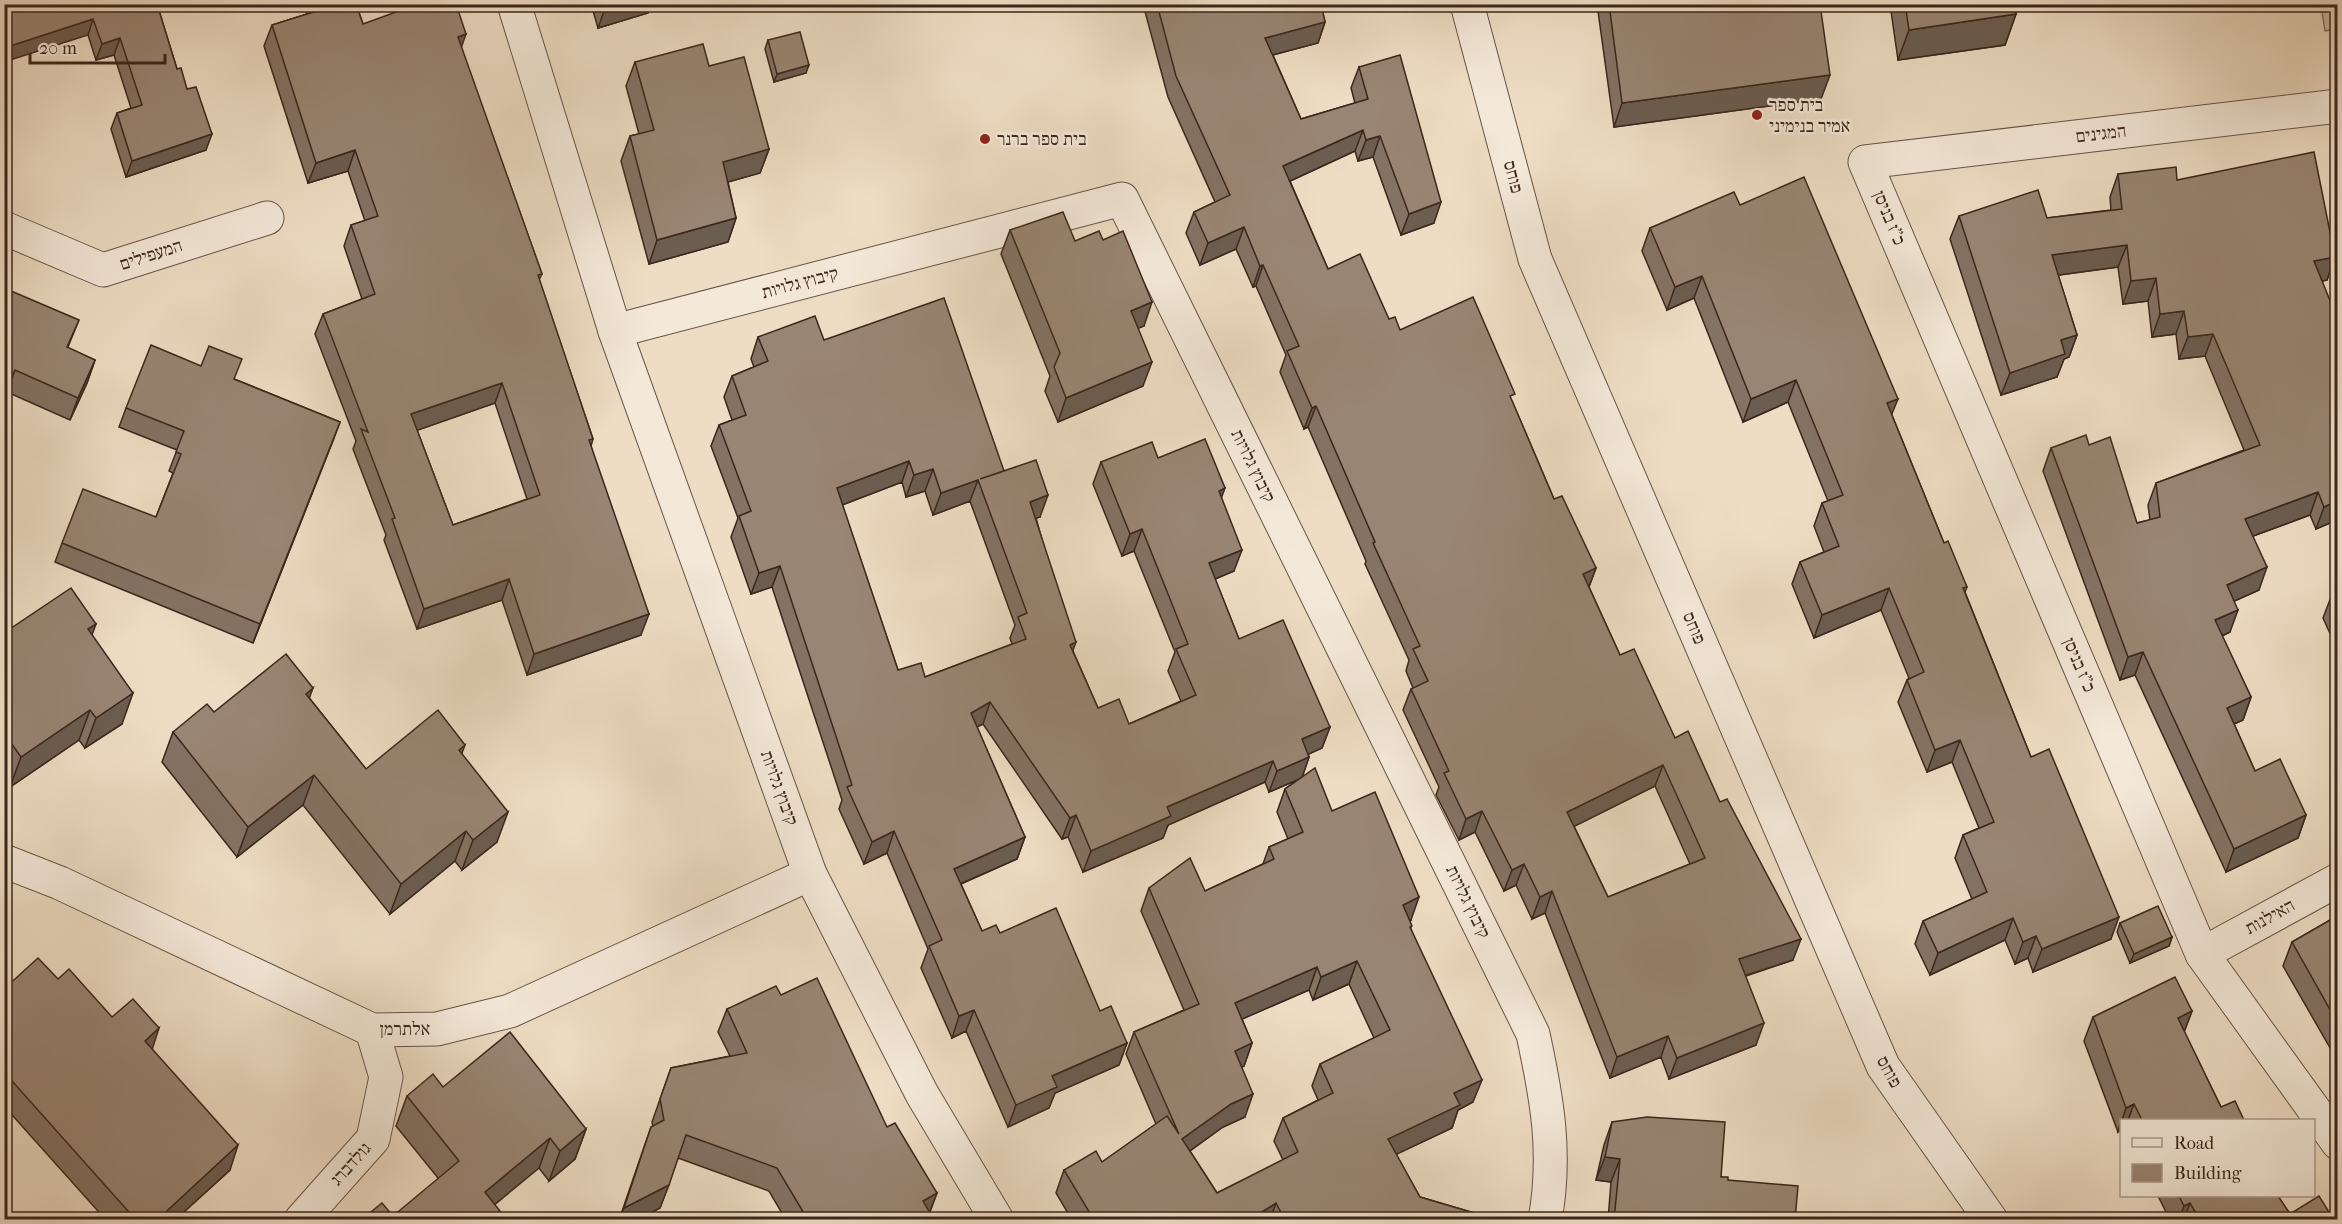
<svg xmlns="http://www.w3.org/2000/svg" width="2342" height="1224" font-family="'IM FELL French Canon','Frank Ruhl Libre',serif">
<rect width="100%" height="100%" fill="#eeddc4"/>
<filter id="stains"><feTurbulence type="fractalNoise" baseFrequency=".00333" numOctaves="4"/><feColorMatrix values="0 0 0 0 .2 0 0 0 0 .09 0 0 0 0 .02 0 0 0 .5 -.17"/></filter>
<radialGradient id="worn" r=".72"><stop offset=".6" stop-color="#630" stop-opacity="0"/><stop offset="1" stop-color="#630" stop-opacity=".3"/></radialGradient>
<!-- green -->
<polygon fill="#d0bea7" stroke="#867262" stroke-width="1.5" points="2321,5 2337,5 2337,29 2325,31"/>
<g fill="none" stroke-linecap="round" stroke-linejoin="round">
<defs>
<g id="minor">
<polyline points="514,4 615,331 810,874 922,1094 997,1220"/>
<polyline points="1467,4 1535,259 1883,1066 1991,1220"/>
<polyline points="2338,106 1865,162 2202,954 2338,1143"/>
<polyline points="4,228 103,270 267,218"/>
<path d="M615,331L1122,199L1533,1034C1547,1099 1557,1153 1545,1220"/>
<polyline points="4,861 60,883 372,1030 437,1029 510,1011 810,874"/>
<polyline points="2202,954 2338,880"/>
<polyline points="301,1220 373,1139 386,1077 372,1030"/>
</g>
</defs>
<!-- minor casing -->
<use href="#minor" stroke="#685446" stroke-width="35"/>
<!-- minor -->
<use href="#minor" stroke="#f4e9d9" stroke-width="33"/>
</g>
<!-- wall -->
<g fill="#847263" stroke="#3c261c" stroke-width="1.5" fill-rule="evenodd">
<polygon points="4,4 157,4 177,69 206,150 126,177 111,129 117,113 131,108 114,55 96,60 88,35"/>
<path d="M304,4H356L363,24L461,48L542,274L539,280L593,439L591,446L641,635L527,675L502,600L417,629L384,540L386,535L353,449L356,441L315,334L323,314L362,299L344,246L351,225L365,221L348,171L308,183L264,46L272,25L307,14ZM495,403L527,499L453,525L417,430Z"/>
<polygon points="591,4 651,4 648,13 598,28"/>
<path d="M1143,4H1321L1325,22L1318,43L1273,55L1301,119L1355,103L1351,88L1359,67L1434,223L1401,235L1373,157L1358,161L1355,151L1290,181L1328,269L1389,319L1400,330L1512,401L1554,499L1596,568L1589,587L1620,655L1675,738L1793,960L1746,976L1756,1045L1669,1079L1661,1057L1610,1078L1545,913L1532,919L1516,885L1504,891L1475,832L1459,840L1436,795L1439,787L1403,710L1411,689L1413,688L1406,671L1409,660L1365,564L1366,561L1308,427L1304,429L1280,372L1286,355L1256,286L1253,287L1236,249L1200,265L1186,233L1194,212L1215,202L1168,97ZM1655,786L1690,864L1608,897L1574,826Z"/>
<polygon points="1597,4 1820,4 1821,99 1614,127"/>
<polygon points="1890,4 2015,4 2016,14 2005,45 1898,60"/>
<polygon points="768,40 806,73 774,82 765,49"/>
<polygon points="635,62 709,66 769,149 760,173 728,182 736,218 728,242 649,264 621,161 630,136 639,134 626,86"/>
<polygon points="2118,174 2177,180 2335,257 2327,280 2322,281 2337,520 2316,529 2310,515 2253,536 2259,590 2234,601 2230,632 2222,636 2251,697 2243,720 2234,724 2255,771 2306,815 2298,838 2226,872 2135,675 2120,680 2043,471 2051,448 2089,445 2137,523 2150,520 2148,505 2156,483 2244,450 2205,356 2179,359 2176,334 2152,337 2148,301 2123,304 2118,267 2058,275 2077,335 2069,357 2064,359 2057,377 2001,395 1950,239 1959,216 2047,218 2111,210 2110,197"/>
<polygon points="1740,205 1892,415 1944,543 1967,587 1965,592 2031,757 2111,939 2033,972 2028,958 2015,964 2005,940 1930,975 1915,944 1923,921 1972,899 1955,858 1963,835 1979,828 1952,762 1927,772 1898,702 1907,680 1909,678 1881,610 1814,638 1792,584 1800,562 1824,552 1814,526 1822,503 1828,501 1788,402 1743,422 1694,298 1667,310 1642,251 1650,228"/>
<polygon points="1010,230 1075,241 1144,326 1138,328 1143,386 1058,422 1045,391 1050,376 1001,254"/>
<polygon points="4,288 68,348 95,360 87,383 70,420 7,392 4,397"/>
<path d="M758,337L824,340L1004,471L1040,517L1036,518L1073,651L1098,708L1129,724L1181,701L1168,671L1175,652L1134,551L1122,556L1093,484L1101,462L1158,458L1221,497L1234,571L1215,579L1239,639L1330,727L1322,748L1308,754L1309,757L1302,777L1332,811L1411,920H1410L1411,929L1473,1102L1458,1110L1452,1128L1396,1154L1420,1197L1498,1220H1072L1056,1193L1064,1170L1102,1162L1156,1124L1126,1054L1134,1032L1184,1010L1141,911L1149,888L1205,891L1263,864L1269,847L1288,839L1277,812L1285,789L1297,780L1269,792L1265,782L1168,825L1163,838L1083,872L1068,837L1062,839L983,724L977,727L1025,837L1017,859L961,884L982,931L1000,933L1100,1011L1127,1043L1119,1065L1055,1093L1049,1108L1008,1127L966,1031L952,1038L921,968L928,949L887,853L864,864L839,809L842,800L772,587L751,594L731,537L738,518L711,446L719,425L732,420L724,397L732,376L754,367L751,359ZM902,482L906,497L925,491L933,515L970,501L1015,625L1010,638L1012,644L925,677L898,670L842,505ZM1349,984L1374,1038L1320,1064L1312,1086L1318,1100L1283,1118L1274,1141L1283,1160L1217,1193L1190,1151L1223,1127L1245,1117L1242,1067L1244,1066L1252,1043L1242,1019L1309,990L1313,1000Z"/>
<polygon points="234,379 340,422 253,643 55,562 62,543 156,517 173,473 169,471 177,450 119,427 126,408"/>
<polygon points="2337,594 2337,649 2323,618 2331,597"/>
<polygon points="4,633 92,634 122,724 85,748 79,740 10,787 4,780"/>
<polygon points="310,699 366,769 462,754 497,842 462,870 455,861 390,914 303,805 237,857 162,762 173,732"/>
<polygon points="2337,916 2337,1060 2283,966 2292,942"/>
<polygon points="2120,923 2172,937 2169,946 2130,963 2117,932"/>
<polygon points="58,979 112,1017 152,1049 230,1170 175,1220 106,1220 4,1106 4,989"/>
<polygon points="781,995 887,1127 937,1193 930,1212 934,1220 786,1220 769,1191 678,1158 660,1208 637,1220 619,1220 643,1150 651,1127 653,1126 652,1122 671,1068 730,1056 718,1032 727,1009"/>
<polygon points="2192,1011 2184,1032 2221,1107 2244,1120 2121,1120 2121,1130 2118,1132 2084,1041 2093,1017"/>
<polygon points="443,1087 586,1129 575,1159 549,1181 539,1168 438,1178 396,1126 407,1096"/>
<polygon points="1612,1122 1728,1180 1795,1220 1608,1220 1611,1182 1596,1180 1604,1145"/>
<polygon points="2158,1196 2278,1196 2290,1214 2334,1220 2170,1220"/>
</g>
<!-- shaded-wall -->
<g fill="#6b5d50" stroke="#3c261c" stroke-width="1.5">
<polygon points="627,4 651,4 648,13 598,28 604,11"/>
<polygon points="2016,14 2005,45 1898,60 1909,30"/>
<polygon points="93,19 88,35 4,62 4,48"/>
<polygon points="1325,22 1318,43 1257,59 1265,38"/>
<polygon points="466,34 459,54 458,37"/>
<polygon points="120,38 114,55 96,60 102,44"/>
<polygon points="809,65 806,73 774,82 777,74"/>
<polygon points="1830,75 1821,99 1614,127 1622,103"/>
<polygon points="1363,130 1355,151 1275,188 1283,166"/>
<polygon points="212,134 206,150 126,177 132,161"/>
<polygon points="1380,136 1373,157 1358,161 1366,140"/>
<polygon points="769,149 760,173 714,186 723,162"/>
<polygon points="355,150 348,171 308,183 316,163"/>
<polygon points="1441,202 1434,223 1401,235 1409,214"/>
<polygon points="736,218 728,242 649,264 657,240"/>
<polygon points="1244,227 1236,249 1200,265 1208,243"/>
<polygon points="2127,245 2118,267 2044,277 2052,255"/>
<polygon points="2335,257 2327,280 2306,284 2314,261"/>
<polygon points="1263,265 1256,286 1253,287 1260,266"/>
<polygon points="1702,276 1694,298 1667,310 1675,287"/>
<polygon points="2156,278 2148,301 2123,304 2131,281"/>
<polygon points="1152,302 1144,326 1122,335 1131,311"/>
<polygon points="2184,311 2176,334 2152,337 2160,314"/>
<polygon points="79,320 70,342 59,370 67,347"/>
<polygon points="2213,334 2205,356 2179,359 2188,337"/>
<polygon points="2077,335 2069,357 2064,359 2057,377 2001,395 2010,373 2061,340"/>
<polygon points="95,360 87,383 70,420 78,398"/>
<polygon points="1152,362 1143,386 1058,422 1066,398"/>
<polygon points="15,370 7,392 4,397 4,393"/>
<polygon points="1796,380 1788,402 1743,422 1751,399"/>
<polygon points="502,383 495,403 404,435 411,414"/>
<polygon points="1898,399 1889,421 1887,403"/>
<polygon points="1316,406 1308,427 1304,429 1312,408"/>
<polygon points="340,422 333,441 253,643 260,624"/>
<polygon points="909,461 902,482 829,510 837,488"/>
<polygon points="933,469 925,491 906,497 914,475"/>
<polygon points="978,480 970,501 933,515 941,493"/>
<polygon points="1225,488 1217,510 1219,491"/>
<polygon points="2318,492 2310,515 2237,542 2245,519"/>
<polygon points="1048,495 1040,517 1022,523 1030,502"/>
<polygon points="2337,501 2337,520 2316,529 2324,507"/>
<polygon points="1142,529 1134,551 1122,556 1130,534"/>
<polygon points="1242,550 1234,571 1201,585 1209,563"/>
<polygon points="780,566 772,587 751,594 759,573"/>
<polygon points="2267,567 2259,590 2219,608 2227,585"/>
<polygon points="1596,568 1588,589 1583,574"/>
<polygon points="509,579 502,600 417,629 424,609"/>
<polygon points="1889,588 1881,610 1814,638 1822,615"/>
<polygon points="2238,610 2230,632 2207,643 2215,620"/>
<polygon points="649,614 641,635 527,675 534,654"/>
<polygon points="96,624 85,654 88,629"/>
<polygon points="1076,642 1068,664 1070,645"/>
<polygon points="2143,652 2135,675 2120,680 2128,657"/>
<polygon points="313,688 302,718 306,694"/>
<polygon points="133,693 122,724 85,748 96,718"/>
<polygon points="2251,697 2243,720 2218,731 2227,708"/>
<polygon points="990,702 983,724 963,734 971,713"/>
<polygon points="90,710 79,740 10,787 21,757"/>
<polygon points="1330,727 1322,748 1294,761 1302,739"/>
<polygon points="1960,740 1952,762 1927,772 1935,750"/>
<polygon points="465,745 454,775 459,750"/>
<polygon points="1309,757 1302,778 1269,792 1277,771"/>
<polygon points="1273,761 1265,782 1168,825 1163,838 1083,872 1091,851 1167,807"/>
<polygon points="1663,765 1655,786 1559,834 1567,812"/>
<polygon points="314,775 303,805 237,857 248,827"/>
<polygon points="1482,811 1475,832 1459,840 1466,819"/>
<polygon points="508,812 497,842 462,870 473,840"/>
<polygon points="1076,815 1068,837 1062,839 1070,818"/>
<polygon points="2306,815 2298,838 2226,872 2234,849"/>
<polygon points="466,831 455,861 390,914 401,884"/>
<polygon points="894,831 887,853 864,864 872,842"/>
<polygon points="1025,837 1017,859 946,890 954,869"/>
<polygon points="1524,864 1516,885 1504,891 1512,870"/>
<polygon points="1552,891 1545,913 1532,919 1540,897"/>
<polygon points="1419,897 1411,920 1394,927 1403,905"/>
<polygon points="2119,917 2111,939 2033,972 2042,949"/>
<polygon points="2013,918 2005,940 1930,975 1938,953"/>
<polygon points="2036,936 2028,958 2015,964 2023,942"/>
<polygon points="2172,937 2169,946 2130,963 2134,954"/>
<polygon points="1801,939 1793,960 1731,980 1739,959"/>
<polygon points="1357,961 1349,984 1313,1000 1321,977"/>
<polygon points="1317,967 1309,990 1226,1026 1235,1003"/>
<polygon points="974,1010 966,1031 952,1038 959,1016"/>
<polygon points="2192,1011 2183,1035 2178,1018"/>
<polygon points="1764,1023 1756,1045 1669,1079 1677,1058"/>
<polygon points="159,1028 151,1053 145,1041"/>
<polygon points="1668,1036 1661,1057 1610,1078 1617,1057"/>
<polygon points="1127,1043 1119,1065 1055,1093 1049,1108 1008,1127 1016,1105 1052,1076"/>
<polygon points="1252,1043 1244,1066 1226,1074 1235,1051"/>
<polygon points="1482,1080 1473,1102 1458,1110 1452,1128 1380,1162 1388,1139 1454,1093"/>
<polygon points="1253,1094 1245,1117 1223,1127 1174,1162 1182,1139 1231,1104"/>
<polygon points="2134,1104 2128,1120 2122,1120 2126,1108"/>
<polygon points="2121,1121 2121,1130 2118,1132"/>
<polygon points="586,1129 575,1159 549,1181 560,1151"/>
<polygon points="550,1138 539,1168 476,1220 485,1192"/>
<polygon points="238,1145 230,1170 175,1220 157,1220"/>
<polygon points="1605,1157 1620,1159 1611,1182 1596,1180"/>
<polygon points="669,1185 660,1208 637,1220 619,1220 624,1208"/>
<polygon points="937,1193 928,1216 923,1201"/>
<polygon points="1276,1203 1270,1220 1249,1220"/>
<polygon points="2190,1203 2184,1220 2179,1220 2184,1206"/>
</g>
<!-- building -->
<g fill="#998573" stroke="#3c261c" stroke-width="1.5" fill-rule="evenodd">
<polygon points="4,4 157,4 177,69 181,68 187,89 196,87 212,134 132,161 117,113 142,105 120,38 102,44 93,19 4,48"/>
<path d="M318,4H356L363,24L418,4H456L466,34L458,37L542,274L538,275L593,439L589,440L649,614L534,654L509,579L424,609L392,519L395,518L361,429L368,432L323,314L375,294L351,225L378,216L355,150L316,163L272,25L320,10ZM502,383L540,495L453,525L411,414Z"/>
<polygon points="602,4 627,4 604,11"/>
<path d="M1157,4H1321L1325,22L1265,38L1301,119L1368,99L1359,67L1400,55L1441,202L1409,214L1380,136L1366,140L1363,130L1283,166L1328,269L1360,254L1389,319L1395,317L1400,330L1473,297L1515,394L1510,396L1554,499L1562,496L1596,568L1583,574L1620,655L1634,649L1675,738L1688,731L1720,802L1727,799L1801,939L1739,959L1764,1023L1677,1058L1668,1036L1617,1057L1552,891L1540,897L1524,864L1512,870L1482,811L1466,819L1444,773L1449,771L1411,689L1428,681L1413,649L1420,646L1373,543L1375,542L1316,406L1312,408L1287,351L1299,346L1263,265L1260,266L1244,227L1208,243L1194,212L1230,195L1176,76ZM1663,765L1705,858L1608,897L1567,812Z"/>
<polygon points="1609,4 1820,4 1830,75 1622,103"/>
<polygon points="1905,4 2015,4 2016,14 1909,30"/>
<polygon points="800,32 809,65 777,74 768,40"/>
<polygon points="703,44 709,66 744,57 769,149 723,162 736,218 657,240 630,136 654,130 635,62"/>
<polygon points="2314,152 2335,257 2314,261 2337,318 2337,501 2324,507 2318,492 2245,519 2267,567 2227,585 2238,610 2215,620 2251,697 2227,708 2255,771 2280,759 2306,815 2234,849 2143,652 2128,657 2051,448 2086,435 2089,445 2110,437 2137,523 2160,517 2156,483 2260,445 2213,334 2188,337 2184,311 2160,314 2156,278 2131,281 2127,245 2052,255 2077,335 2061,340 2065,354 2010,373 1959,216 2038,190 2047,218 2122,209 2118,174 2176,167 2177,180"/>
<polygon points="1804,177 1898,399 1887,403 1944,543 1948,541 1967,587 1963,588 2031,757 2049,749 2119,917 2042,949 2036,936 2023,942 2013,918 1938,953 1923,921 1987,892 1963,835 1994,822 1960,740 1935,750 1907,680 1924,672 1889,588 1822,615 1800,562 1839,546 1822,503 1843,495 1796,380 1751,399 1702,276 1675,287 1650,228 1734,192 1740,205"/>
<polygon points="1063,212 1075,241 1099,231 1103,240 1123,231 1152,302 1131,311 1152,362 1066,398 1054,367 1060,353 1010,230"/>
<polygon points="4,288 79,320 67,347 95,360 78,398 15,370 4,393"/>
<path d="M944,298L1004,471L980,479L1036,460L1048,495L1030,502L1076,642L1070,645L1098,708L1119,699L1129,724L1196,695L1176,649L1188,644L1142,529L1130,534L1101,462L1152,442L1158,458L1205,439L1225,488L1219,491L1242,550L1209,563L1239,639L1283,620L1330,727L1302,739L1309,757L1277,771L1273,761L1167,807L1171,816L1091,851L1076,815L1070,818L990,702L971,713L1025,837L954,869L982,931L996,925L1000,933L1056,908L1100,1011L1111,1006L1127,1043L1052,1076L1057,1087L1016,1105L974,1010L959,1016L929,946L942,940L894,831L872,842L847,787L852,785L780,566L759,573L739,516L751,511L719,425L746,415L732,376L768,361L758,337L815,316L824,340ZM909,461L914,475L933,469L941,493L978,480L1027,613L1018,617L1026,639L925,677L921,663L898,670L837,488Z"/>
<polygon points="151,345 201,366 209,346 242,359 234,379 340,422 260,624 62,543 83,489 156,517 181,454 176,452 184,431 126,408"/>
<polygon points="71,588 96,624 88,629 133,693 96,718 90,710 21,757 4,733 4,633"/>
<polygon points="2337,594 2337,612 2331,597"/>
<polygon points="286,654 313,688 306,694 366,769 438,710 465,745 459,750 508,812 473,840 466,831 401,884 314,775 248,827 173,732 207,704 214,712"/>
<path d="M1315,768L1332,811L1375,792L1419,897L1403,905L1412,926L1410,927L1482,1080L1454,1093L1460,1105L1388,1139L1420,1197L1498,1220H1285L1276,1203L1249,1220H1094L1064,1170L1096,1151L1102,1162L1167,1116L1179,1134L1134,1032L1199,1004L1149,888L1190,858L1205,891L1274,859L1269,847L1303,832L1285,789ZM1357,961L1390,1030L1320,1064L1333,1093L1283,1118L1298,1152L1217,1193L1182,1139L1231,1104L1253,1094L1235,1051L1252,1043L1235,1003L1317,967L1321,977Z"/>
<polygon points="2158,906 2172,937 2134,954 2120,923"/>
<polygon points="2337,916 2337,1022 2292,942"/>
<polygon points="38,958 58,979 69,969 112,1017 133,999 159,1028 145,1041 238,1145 157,1220 136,1220 4,1072 4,989"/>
<polygon points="2175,977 2192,1011 2178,1018 2221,1107 2235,1101 2244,1120 2142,1120 2134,1104 2126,1108 2093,1017"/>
<polygon points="817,978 887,1127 895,1123 937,1193 923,1201 934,1220 808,1220 777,1168 686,1135 669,1185 624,1208 651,1127 664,1120 660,1099 671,1068 747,1053 727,1009 776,986 781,995"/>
<polygon points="510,1032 586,1129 560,1151 550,1138 485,1192 507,1220 361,1220 382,1203 393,1216 459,1161 407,1096 433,1074 443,1087"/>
<polygon points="1647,1117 1725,1122 1721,1177 1728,1177 1728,1180 1798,1186 1795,1220 1614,1220 1620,1159 1605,1157 1612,1122"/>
<polygon points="2179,1196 2278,1196 2290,1214 2319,1196 2334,1220 2200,1220 2190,1203 2184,1206"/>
</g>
<!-- markers -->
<g fill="#8f2418" stroke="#f4e9d9" stroke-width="2">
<circle cx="1757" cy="115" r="6"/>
<circle cx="985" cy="139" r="6"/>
</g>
<g text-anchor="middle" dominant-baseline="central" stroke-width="5" stroke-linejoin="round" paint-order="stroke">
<!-- poi labels -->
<g font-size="18" fill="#3c261c" stroke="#f4e9d9" text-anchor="start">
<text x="1769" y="105">בית ספר<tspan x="1769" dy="21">אמיר בנימיני</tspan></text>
<text x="997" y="139">בית ספר ברנר</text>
</g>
<!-- street labels -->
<g font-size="18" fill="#3c261c" stroke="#f4e9d9">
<text transform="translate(2101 134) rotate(-7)">המגינים</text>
<text transform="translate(1513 177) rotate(75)">פוחס</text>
<text transform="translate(1889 218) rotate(67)">כ"ז בניסן</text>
<text transform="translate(151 255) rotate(-18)">המעפילים</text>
<text transform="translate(800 283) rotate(-15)">קיבוץ גלויות</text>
<text transform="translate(1253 466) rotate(64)">קיבוץ גלויות</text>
<text transform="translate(1694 628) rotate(67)">פוחס</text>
<text transform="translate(2079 665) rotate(67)">כ"ז בניסן</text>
<text transform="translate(779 788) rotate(70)">קיבוץ גלויות</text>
<text transform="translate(1468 902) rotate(64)">קיבוץ גלויות</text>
<text transform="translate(2270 917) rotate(-29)">האילנות</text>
<text x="405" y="1029">אלתרמן</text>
<text transform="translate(1889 1072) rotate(61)">פוחס</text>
<text transform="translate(351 1164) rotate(-48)">גולדברג</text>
</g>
</g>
<!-- margin -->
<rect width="2342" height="1224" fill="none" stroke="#eeddc4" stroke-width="24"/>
<rect x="6" y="6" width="2330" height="1212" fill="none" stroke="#3c261c" stroke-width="3"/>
<rect x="12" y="12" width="2318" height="1200" fill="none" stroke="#3c261c" stroke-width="1.5"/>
<!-- legend -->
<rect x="2120" y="1119" width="195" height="78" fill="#f4e9d9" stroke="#aa9b8d" stroke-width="1.5"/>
<rect x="2132" y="1138" width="30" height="9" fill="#f4e9d9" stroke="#aa9b8d" stroke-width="1.5"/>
<text x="2174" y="1149" font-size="18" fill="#3c261c">Road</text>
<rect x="2132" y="1164" width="30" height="18" fill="#998573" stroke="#aa9b8d" stroke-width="1.5"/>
<text x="2174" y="1179" font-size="18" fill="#3c261c">Building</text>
<!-- scale -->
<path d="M30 54v9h135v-9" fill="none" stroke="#3c261c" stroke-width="3"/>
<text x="39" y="54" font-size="18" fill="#3c261c" stroke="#f4e9d9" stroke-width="4.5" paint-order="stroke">20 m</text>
<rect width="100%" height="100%" filter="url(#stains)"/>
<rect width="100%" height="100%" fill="url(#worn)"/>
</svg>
